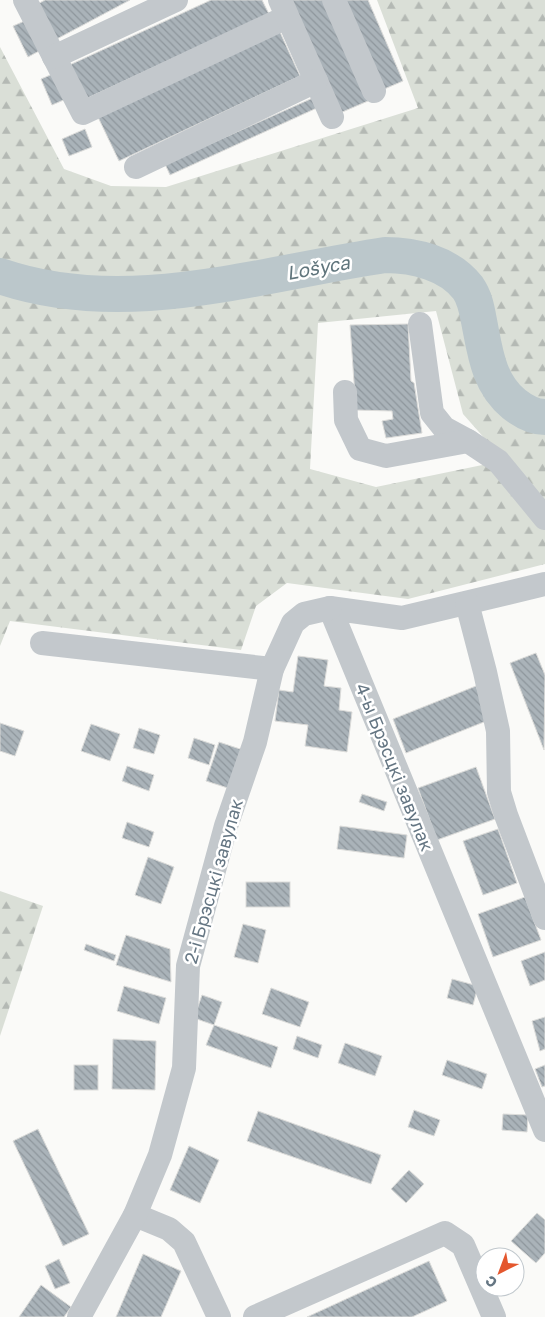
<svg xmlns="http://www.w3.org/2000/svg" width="545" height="1317" font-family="'Golos Text',sans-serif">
<defs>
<pattern id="forest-firs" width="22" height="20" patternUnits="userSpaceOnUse" patternTransform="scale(1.25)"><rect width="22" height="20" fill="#dadfd7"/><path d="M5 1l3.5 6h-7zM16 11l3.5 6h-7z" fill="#b4b9b4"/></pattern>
<pattern id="building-back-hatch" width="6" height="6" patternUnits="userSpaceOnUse" patternTransform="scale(1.25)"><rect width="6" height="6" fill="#aab3b9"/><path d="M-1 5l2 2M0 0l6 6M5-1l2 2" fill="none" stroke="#8e969c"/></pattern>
</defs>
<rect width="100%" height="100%" fill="#fafaf8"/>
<!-- forest -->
<g fill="url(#forest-firs)" fill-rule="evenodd">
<path d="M377,0H545V564L408,599L287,583L256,606L241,650L10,621L0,646V47L64,169L111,186L166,187L418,108ZM436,311L463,414L494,449L492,463L376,487L310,469L318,323Z"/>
<polygon points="0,891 43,906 0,1036"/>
</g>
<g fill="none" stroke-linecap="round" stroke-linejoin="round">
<!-- river -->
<path stroke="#bbc7cb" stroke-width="36" d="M0,276C125,319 259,274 385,255C414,255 449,263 468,288C475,298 477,310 479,321C485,351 488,383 514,404C523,411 533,417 545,417"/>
</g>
<!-- building -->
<g fill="url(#building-back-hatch)" stroke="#dcdcda">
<polygon points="45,0 130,0 53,41 34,6"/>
<polygon points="211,0 262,0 269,14 79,102 63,68"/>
<polygon points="290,0 324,0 368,101 340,113"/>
<polygon points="343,0 368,0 403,81 382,90"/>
<polygon points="27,20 41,50 28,57 13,26"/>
<polygon points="279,30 300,76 119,161 97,115"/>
<polygon points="55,73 66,99 52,105 41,79"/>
<polygon points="315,97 319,107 170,175 165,164"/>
<polygon points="85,129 92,147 69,156 62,139"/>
<polygon points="408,324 411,381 414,383 422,433 386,438 382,421 393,419 392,411 356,410 350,325"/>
<polygon points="536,653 545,675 544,750 510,663"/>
<polygon points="298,656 328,660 324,686 341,688 339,710 352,712 347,752 305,746 308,725 275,721 279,690 293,692"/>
<polygon points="476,686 489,720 406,753 393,719"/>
<polygon points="0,723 24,731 15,756 0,751"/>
<polygon points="91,724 120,734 110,761 81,751"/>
<polygon points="139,728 160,735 154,754 133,748"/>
<polygon points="194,738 215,745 209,765 188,758"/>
<polygon points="219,742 243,750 231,789 206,781"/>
<polygon points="127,766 154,775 149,791 122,781"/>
<polygon points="476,767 495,819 437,840 418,788"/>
<polygon points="362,794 387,802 384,811 359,802"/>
<polygon points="127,822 154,832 149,847 122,838"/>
<polygon points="340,826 407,835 404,858 337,849"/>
<polygon points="498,829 517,883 483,895 463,841"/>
<polygon points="148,857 174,867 161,904 135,895"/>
<rect x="246" y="882" width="44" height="25"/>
<polygon points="525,897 541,940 493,957 478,914"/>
<polygon points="243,924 266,930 258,963 234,957"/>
<polygon points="126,935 170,949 171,982 116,965"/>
<polygon points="86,944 116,955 114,961 84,950"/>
<polygon points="545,952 545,980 530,986 521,961"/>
<polygon points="452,979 478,986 473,1005 447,998"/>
<polygon points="124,986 166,998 159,1024 117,1011"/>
<polygon points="271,988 309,1002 300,1027 262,1014"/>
<polygon points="202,995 222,1002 214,1025 194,1018"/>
<polygon points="545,1017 545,1049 540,1051 532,1021"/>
<polygon points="214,1025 278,1047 271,1068 206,1045"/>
<polygon points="297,1036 322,1045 318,1058 293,1049"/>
<polygon points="113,1039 156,1041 155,1090 112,1089"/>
<polygon points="345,1043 382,1056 375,1076 338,1063"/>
<polygon points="447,1060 487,1074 482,1089 442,1075"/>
<rect x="74" y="1065" width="24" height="25"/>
<polygon points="545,1065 545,1086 542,1087 535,1069"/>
<polygon points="414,1110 440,1120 434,1136 408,1127"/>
<polygon points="258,1111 381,1155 371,1184 247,1141"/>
<polygon points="503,1114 528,1115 527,1132 502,1130"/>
<polygon points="38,1129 89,1234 63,1246 13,1141"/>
<polygon points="189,1146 219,1160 200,1203 170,1190"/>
<polygon points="409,1170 424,1184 406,1203 391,1189"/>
<polygon points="537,1213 545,1220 545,1253 536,1263 511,1241"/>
<polygon points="143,1254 181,1271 161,1317 116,1317"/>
<polygon points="59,1259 70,1283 55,1289 45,1266"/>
<polygon points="429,1261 447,1301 412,1317 307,1317"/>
<polygon points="41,1285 71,1307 64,1317 19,1317"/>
</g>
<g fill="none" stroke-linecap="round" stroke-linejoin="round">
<!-- minor -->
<g stroke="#c3c8cc" stroke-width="24">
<polyline points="25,0 83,113 287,17"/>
<polyline points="280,0 332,117"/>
<polyline points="334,0 374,91"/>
<polyline points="54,57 176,0"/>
<polyline points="136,167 316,81"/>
<polyline points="420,324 432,413 444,428 468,441 498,461 545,518"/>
<polyline points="345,392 346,420 360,449 386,456 468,441"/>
<polyline points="545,584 402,618 330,608 545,1130"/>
<polyline points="467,603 485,672 498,731 499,792 506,815 545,918"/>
<polyline points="42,643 272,669"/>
<polyline points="135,1215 169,1229 184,1242 219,1317"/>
<polyline points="79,1317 135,1215 160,1155 184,1068 188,966 226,826 255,742 272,669 293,623 304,614 330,608"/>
<polyline points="255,1317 445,1233 463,1245 494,1317"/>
</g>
</g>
<g text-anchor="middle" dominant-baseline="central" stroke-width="5" stroke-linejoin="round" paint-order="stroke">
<!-- street labels -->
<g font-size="18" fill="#657683" stroke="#fff">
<text transform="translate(395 767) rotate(68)">4-ы Брэсцкі завулак</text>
<text transform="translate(213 881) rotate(-74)">2-і Брэсцкі завулак</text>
</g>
<!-- water labels -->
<g font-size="19" font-style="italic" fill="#60757c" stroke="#fff">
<text transform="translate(318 267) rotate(-10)">Lošyca</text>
</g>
</g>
<!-- north arrow -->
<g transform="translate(500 1272) rotate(222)"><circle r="24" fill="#ffffff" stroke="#c1c8cd"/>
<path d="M0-4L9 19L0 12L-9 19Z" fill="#e4572e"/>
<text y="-8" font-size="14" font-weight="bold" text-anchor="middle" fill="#657683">С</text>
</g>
</svg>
